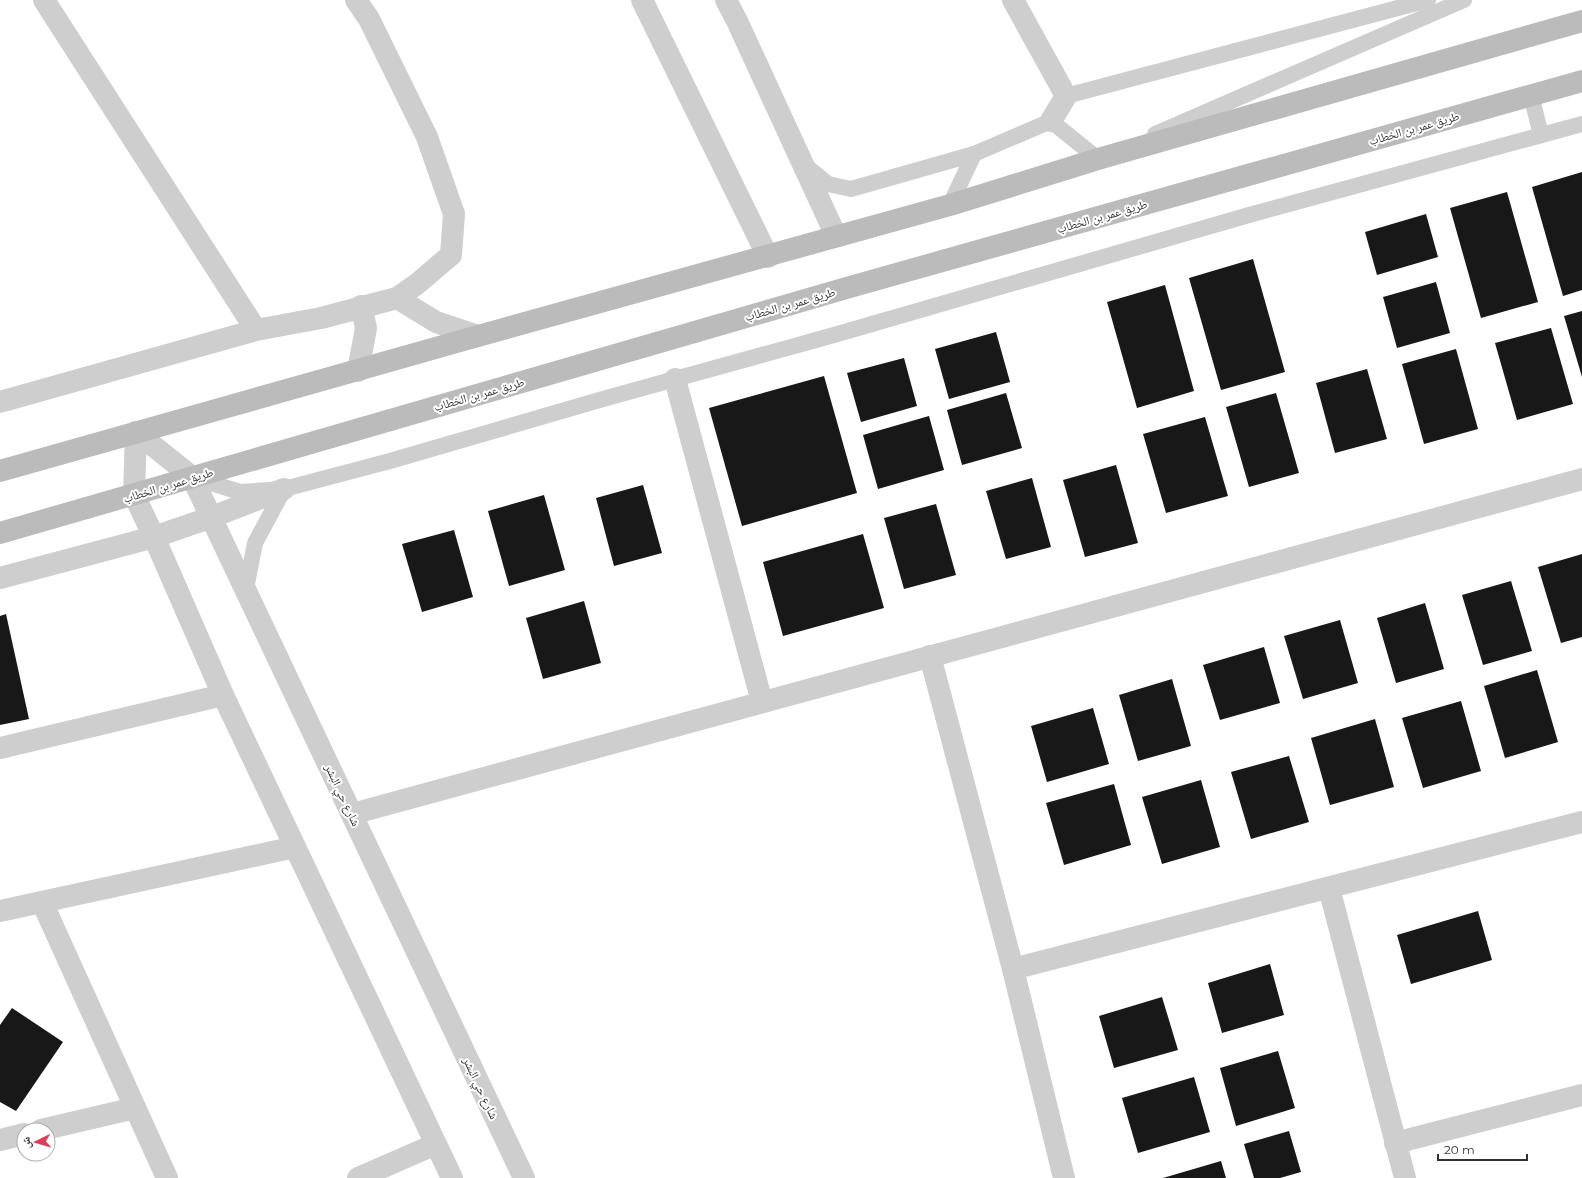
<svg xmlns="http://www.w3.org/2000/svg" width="1582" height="1178" font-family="Montserrat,'Noto Naskh Arabic',sans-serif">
<rect width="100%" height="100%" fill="#fff"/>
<!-- building -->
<g fill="#181818">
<polygon points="1582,172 1582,290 1563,296 1532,187"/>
<polygon points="1507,192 1538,302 1481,318 1450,208"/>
<polygon points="1426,214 1438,257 1377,275 1365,232"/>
<polygon points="1253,259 1285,372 1221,390 1189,278"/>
<polygon points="1436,282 1450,333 1397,348 1383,297"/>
<polygon points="1165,285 1194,391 1137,408 1107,302"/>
<polygon points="1582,311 1582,377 1564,316"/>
<polygon points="1551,328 1573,404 1517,420 1495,343"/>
<polygon points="996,332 1010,382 949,399 935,349"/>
<polygon points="1456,349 1478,429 1424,444 1402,364"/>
<polygon points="904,358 917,406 861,422 847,373"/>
<polygon points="1367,369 1387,439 1335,453 1316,383"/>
<polygon points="824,376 857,493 742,526 709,408"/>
<polygon points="1006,393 1022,448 962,465 947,410"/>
<polygon points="1276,393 1299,473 1249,487 1226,407"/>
<polygon points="929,416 944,470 878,489 863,435"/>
<polygon points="1205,417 1228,496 1166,513 1143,434"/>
<polygon points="1116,465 1138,543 1085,557 1063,480"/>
<polygon points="1032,478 1051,547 1006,559 986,491"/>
<polygon points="643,485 662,553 614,566 596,498"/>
<polygon points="544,495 565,570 509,586 488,511"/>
<polygon points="936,504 956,575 904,589 884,518"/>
<polygon points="454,530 473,597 422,612 402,544"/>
<polygon points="863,534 884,608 783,636 763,562"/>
<polygon points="1582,554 1582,637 1561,643 1538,567"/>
<polygon points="1511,581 1532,651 1483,665 1462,595"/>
<polygon points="584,601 601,663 543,679 526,618"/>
<polygon points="1425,603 1444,669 1396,683 1377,618"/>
<polygon points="6,614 29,719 0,725 0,616"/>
<polygon points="1340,620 1358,683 1303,699 1284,636"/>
<polygon points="1264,647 1280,703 1220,720 1203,665"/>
<polygon points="1537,670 1558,742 1505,758 1484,686"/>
<polygon points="1172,679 1191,746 1138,761 1119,695"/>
<polygon points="1461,701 1481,771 1423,788 1402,718"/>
<polygon points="1093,708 1109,764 1047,782 1031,726"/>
<polygon points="1375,719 1394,787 1330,805 1311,738"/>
<polygon points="1289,756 1309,822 1251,839 1231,772"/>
<polygon points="1201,780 1220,847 1162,864 1142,797"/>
<polygon points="1114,784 1131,845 1064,865 1046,803"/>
<polygon points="1478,911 1492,960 1411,984 1397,935"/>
<polygon points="1270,964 1284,1015 1222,1033 1208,983"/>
<polygon points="1162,997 1178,1050 1114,1068 1099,1016"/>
<polygon points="12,1008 63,1042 16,1111 0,1102 0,1025"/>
<polygon points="1278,1051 1295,1108 1236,1126 1220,1068"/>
<polygon points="1194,1077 1210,1132 1138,1153 1122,1098"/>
<polygon points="1289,1131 1301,1172 1280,1178 1254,1178 1244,1144"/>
<polygon points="1221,1161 1226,1178 1163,1178"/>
</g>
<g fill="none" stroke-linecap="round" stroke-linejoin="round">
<!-- service -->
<g stroke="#cecece" stroke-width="16">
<polyline points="1531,95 1541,135"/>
<polyline points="1066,96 1428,0"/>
<polyline points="1155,134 1464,0"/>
<polyline points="806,166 828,184 851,189 974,154 1051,121 1098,159 1106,155"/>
<polyline points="950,205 974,154"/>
<polyline points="192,477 240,492 284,489 390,461 603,399 834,335 1249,215 1582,124"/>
<polyline points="246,589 255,543 284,489"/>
</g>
<!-- minor -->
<g stroke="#cecece" stroke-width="22">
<polyline points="44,0 256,330"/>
<polyline points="1013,0 1066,96 1051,121"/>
<polyline points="397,298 436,322 478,336"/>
<polyline points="358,371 366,328 361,306"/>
<polyline points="675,379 762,702"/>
<polyline points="0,402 256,330 321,318 397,298 417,284 451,255 454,214 427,137 369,19 356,0"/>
<polyline points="930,656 1013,969 1064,1178"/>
<polyline points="0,748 223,695"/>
<polyline points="352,814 1582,479"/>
<polyline points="1329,888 1405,1178"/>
<polyline points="42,902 167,1178"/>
<polyline points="0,911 295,847"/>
<polyline points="1013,969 1582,822"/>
<polyline points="41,1130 135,1108"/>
<polyline points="0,1140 24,1134"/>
<polyline points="1395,1143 1582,1095"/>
<polyline points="358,1178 436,1144"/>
</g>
<!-- tertiary -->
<g stroke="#cecece" stroke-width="22">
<polyline points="642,0 768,257"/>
<polyline points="726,0 737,21 836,236"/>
<polyline points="136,432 192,477 524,1178"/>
<polyline points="136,432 134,495 154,537 223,695 452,1178"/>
<polyline points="0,578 154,537 212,517 284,489"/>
</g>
<!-- secondary -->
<g stroke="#bbb" stroke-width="22">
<polyline points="0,471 478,336 950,205 1098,159 1582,21"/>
<polyline points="0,533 850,287 1582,81"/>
</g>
</g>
<g text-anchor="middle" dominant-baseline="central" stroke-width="4" stroke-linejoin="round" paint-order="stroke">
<!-- street labels -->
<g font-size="12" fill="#313131" stroke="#fff">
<text transform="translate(1414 128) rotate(-16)">طريق عمر بن الخطاب</text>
<text transform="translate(1102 216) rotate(-16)">طريق عمر بن الخطاب</text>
<text transform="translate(790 304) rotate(-16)">طريق عمر بن الخطاب</text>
<text transform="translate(479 394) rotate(-16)">طريق عمر بن الخطاب</text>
<text transform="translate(168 485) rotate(-17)">طريق عمر بن الخطاب</text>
<text transform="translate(343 795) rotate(65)">شارع حي البشر</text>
<text transform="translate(481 1088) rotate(65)">شارع حي البشر</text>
</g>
</g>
<!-- north arrow -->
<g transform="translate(36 1142) rotate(265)"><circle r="19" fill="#ffffff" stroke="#adadad"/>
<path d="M0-3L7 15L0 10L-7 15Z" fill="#e03a59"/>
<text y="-6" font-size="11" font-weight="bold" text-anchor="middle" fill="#313131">ش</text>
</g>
<!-- scale -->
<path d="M1438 1154v6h89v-6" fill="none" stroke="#313131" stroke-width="2"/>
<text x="1444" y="1154" font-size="12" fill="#313131" stroke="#ffffff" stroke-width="3" paint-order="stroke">20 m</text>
</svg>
